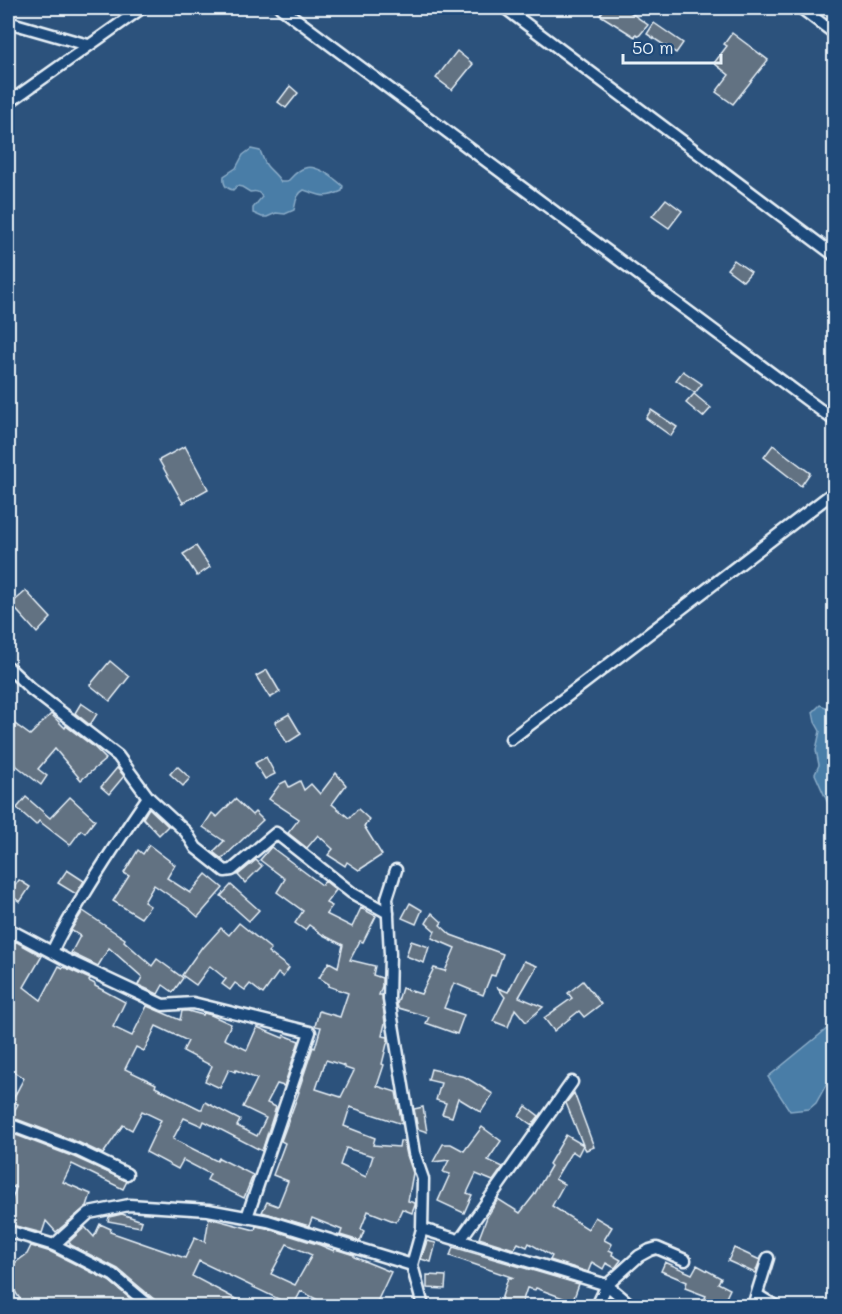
<svg xmlns="http://www.w3.org/2000/svg" width="842" height="1314" font-family="Mali,sans-serif">
<rect width="100%" height="100%" fill="#2c527c"/>
<filter id="ink" filterUnits="userSpaceOnUse"><feTurbulence type="fractalNoise" baseFrequency=".0167" numOctaves="2"/><feDisplacementMap in="SourceGraphic" scale="12" xChannelSelector="R" yChannelSelector="G"/><feConvolveMatrix kernelMatrix="1 2 1 2 8 2 1 2 1" color-interpolation-filters="sRGB"/></filter>
<g filter="url(#ink)">
<!-- water -->
<g fill="#497da7" stroke="#89abc7" stroke-width="1.5">
<path d="M251,149L260,151C263,156 263,161 267,166C272,172 277,175 281,182H287C292,177 297,170 305,168C317,164 335,179 343,186L342,191C324,199 322,196 304,190C296,194 296,202 294,210L285,214L276,213L267,217H262L253,213V208L262,197C259,191 256,191 250,192L242,187L237,186L233,190C225,188 223,184 224,176L236,168L243,155Z"/>
<polygon points="820,705 834,710 834,813 831,810 815,774 819,765 816,750 820,731 815,722 813,712"/>
<polygon points="834,1023 834,1079 826,1085 816,1103 809,1109 790,1111 768,1077"/>
</g>
<!-- building -->
<g fill="#627282" stroke="#e8f1f8" stroke-width="1.5" fill-rule="evenodd">
<polygon points="605,8 633,8 630,12 648,25 639,36 636,34 635,37 600,15"/>
<polygon points="654,23 683,43 676,53 647,34"/>
<polygon points="732,33 768,60 733,104 716,92 729,75 714,63 727,46 724,44"/>
<polygon points="457,51 473,64 452,90 436,78"/>
<polygon points="290,86 298,93 286,108 278,102"/>
<polygon points="666,199 682,211 669,228 652,216"/>
<polygon points="734,260 751,272 743,281 727,269"/>
<polygon points="683,371 702,384 695,393 676,380"/>
<polygon points="694,394 711,408 703,417 686,403"/>
<polygon points="651,410 677,427 671,436 646,418"/>
<polygon points="773,445 810,473 801,486 764,457"/>
<polygon points="185,446 208,489 183,503 159,460"/>
<polygon points="196,546 210,567 197,576 183,554"/>
<polygon points="26,591 51,618 37,633 11,604"/>
<polygon points="110,661 129,677 110,701 90,685"/>
<polygon points="267,670 280,692 270,698 256,676"/>
<polygon points="81,703 97,714 90,725 75,713"/>
<polygon points="51,714 65,728 66,726 94,747 106,759 81,780 55,749 38,769 47,776 41,785 8,759 8,719 30,735"/>
<polygon points="289,714 301,734 287,743 275,722"/>
<polygon points="266,757 275,774 265,779 255,763"/>
<polygon points="177,766 190,778 183,786 170,774"/>
<polygon points="117,768 124,776 109,794 101,787"/>
<polygon points="336,773 346,785 332,804 349,818 358,809 370,820 364,826 382,855 359,870 347,862 345,866 328,855 333,849 318,835 307,848 288,833 299,819 269,799 280,784 286,781 289,787 300,781 304,790 311,784 320,794"/>
<polygon points="26,797 50,818 70,797 95,820 85,833 81,830 70,845 39,821 36,825 17,808"/>
<polygon points="235,799 252,815 255,812 263,820 222,859 213,852 224,841 203,827 212,813 217,817"/>
<polygon points="149,808 168,826 159,835 143,818"/>
<polygon points="149,845 175,865 167,878 190,893 206,874 223,888 198,917 188,908 154,885 144,902 150,906 141,918 113,901 129,876 124,873 138,850 143,854"/>
<path d="M271,847L322,885L325,881L336,890L326,903L332,906L326,914L352,927L361,908L376,916L363,942L360,941L350,960L375,966L373,975L382,978V986L379,995H382L385,1023L382,1036L388,1037V1040L382,1064L384,1065L377,1086L396,1092L402,1124L350,1107L344,1126L375,1138L373,1145L399,1147L400,1141H404L407,1155L413,1173L408,1201L415,1203V1205L412,1213L402,1209L396,1222L368,1211L361,1229L364,1231L360,1241L340,1235L342,1230L312,1218L309,1226L262,1212L267,1202L278,1206L288,1181L273,1175L285,1143L281,1141L299,1092H298L313,1047L315,1048L321,1027L315,1026L319,1011L340,1017L348,993L328,986L329,984L319,978L329,962L338,967L343,945L323,935L309,925L305,930L295,923L303,911L277,892L285,879L260,860ZM326,1060L345,1066V1068L354,1071L341,1097L316,1089ZM346,1148L373,1156L366,1177L340,1165Z"/>
<polygon points="256,860 262,866 245,883 238,875"/>
<polygon points="67,870 84,881 76,894 58,883"/>
<polygon points="19,880 30,887 20,902 9,894"/>
<polygon points="231,885 259,910 249,921 221,896"/>
<polygon points="410,903 422,910 416,924 402,918"/>
<polygon points="83,911 125,939 124,941 152,966 157,959 183,978 173,992 163,985 158,994 138,985 142,977 109,948 98,966 71,953 80,936 71,930"/>
<polygon points="432,913 442,922 440,925 451,935 503,954 495,976 491,975 483,995 454,983 444,1008 464,1015 457,1034 426,1023 429,1017 398,1008 397,1004 402,988 421,994 434,968 445,971 455,948 432,938 435,931 426,923"/>
<polygon points="239,923 271,949 268,952 289,968 283,977 278,973 263,994 250,984 245,990 235,983 230,990 222,984 226,979 210,966 196,985 182,975 202,947 203,948 221,928 229,935"/>
<path d="M15,941L42,956L24,987L41,1000L59,966L63,968L64,967L90,979L89,981L95,984V986L125,1002L113,1027L132,1036L147,1006L180,1020L182,1011H188L203,1015L204,1013L211,1015L231,1024L224,1039L247,1050L257,1027L283,1038L284,1035L299,1041L284,1086L277,1084L267,1103L276,1107L262,1151L204,1121L202,1126L184,1118L173,1139L217,1161L219,1158L253,1175L244,1198L207,1180L210,1174L183,1160L178,1169L146,1152L161,1120L142,1111L132,1130L123,1125L103,1154L80,1143L11,1117L18,1104L12,1101L24,1078L8,1069V953ZM156,1026L188,1041L183,1051L212,1066L205,1081L220,1088L229,1069L235,1072L236,1070L257,1079L243,1107L266,1118L257,1136L237,1126L240,1120L205,1102L202,1109H200L155,1087L156,1084L125,1069L136,1047L144,1051Z"/>
<polygon points="411,941 429,947 424,963 406,956"/>
<polygon points="524,961 537,966 519,997 543,1007 526,1022 515,1009 508,1027 493,1021 505,997 498,988 508,992"/>
<polygon points="583,981 601,1004 584,1017 579,1011 554,1031 544,1018 572,998 568,993"/>
<polygon points="431,1069 465,1077 493,1094 481,1112 458,1098 452,1117 442,1114 446,1103 436,1100 441,1083 428,1080"/>
<polygon points="574,1093 594,1147 586,1150 583,1145 578,1155 572,1151 555,1179 564,1184 552,1206 588,1229 595,1217 612,1227 604,1240 612,1244 609,1250 613,1252 612,1255 621,1260 615,1268 606,1263 603,1269 592,1262 588,1272 550,1260 552,1256 529,1243 527,1247 518,1243 514,1249 479,1238 487,1217 498,1199 520,1213 534,1195 551,1166 549,1164 566,1135 583,1145 566,1103"/>
<polygon points="526,1106 539,1116 532,1125 519,1116"/>
<polygon points="423,1107 427,1132 418,1129 414,1109"/>
<polygon points="482,1127 501,1141 488,1160 503,1167 493,1181 476,1174 467,1193 472,1195 464,1213 438,1201 450,1174 443,1172 449,1160 433,1162 443,1144 451,1144 464,1151"/>
<polygon points="8,1132 74,1157 127,1181 123,1189 72,1164 63,1182 91,1194 87,1206 56,1232 46,1221 42,1233 8,1224 8,1210 16,1188 8,1185"/>
<polygon points="122,1214 142,1221 140,1227 108,1221 109,1217"/>
<path d="M209,1218L255,1230L256,1226L266,1228L320,1245L334,1251L335,1249L354,1255V1257L391,1272L375,1306H329L301,1291L293,1306L199,1261L192,1276L249,1306H157L155,1300L118,1269L71,1245L69,1242L85,1227L94,1237L100,1224L111,1229L110,1232L185,1258L195,1237L205,1242ZM287,1244L312,1255L295,1285L271,1274Z"/>
<polygon points="427,1241 436,1243 431,1262 421,1259"/>
<polygon points="31,1246 51,1252 109,1281 139,1306 8,1306 20,1299 8,1281 8,1268 27,1254"/>
<polygon points="453,1247 579,1284 571,1306 560,1306 563,1298 536,1288 535,1290 527,1288 521,1306 499,1306 508,1278 514,1278 450,1256"/>
<polygon points="734,1248 760,1260 755,1273 728,1261"/>
<polygon points="665,1262 692,1274 697,1265 721,1278 718,1283 730,1289 722,1306 701,1306 706,1296 685,1288 687,1282 661,1271"/>
<polygon points="427,1275 446,1276 445,1289 427,1288"/>
</g>
<g fill="none" stroke-linecap="round" stroke-linejoin="round">
<defs>
<g id="street">
<polyline points="281,8 834,420"/>
<polyline points="505,8 834,255"/>
<polyline points="801,8 834,33"/>
<polyline points="8,22 88,45"/>
<polyline points="8,103 142,8"/>
<polyline points="8,667 31,689 118,756 148,797 186,832 196,848 225,871 232,870 276,833 352,893 388,913"/>
<polyline points="511,739 834,492"/>
<polyline points="396,870 387,898 390,954 389,1000 414,1153 423,1179 422,1229 412,1265 423,1306"/>
<polyline points="8,929 65,959 163,1005 193,1003 310,1032 247,1217"/>
<path d="M52,952C61,932 72,914 84,895C104,862 126,829 148,797"/>
<polyline points="8,1124 77,1150 127,1174"/>
<polyline points="422,1229 607,1285 632,1306"/>
<polyline points="8,1231 54,1245 113,1275 150,1306"/>
<polyline points="460,1240 572,1082"/>
<polyline points="54,1245 89,1213 129,1205 208,1210 268,1221 412,1265"/>
<polyline points="757,1295 775,1306"/>
<polyline points="597,1306 607,1285 639,1256 650,1250 657,1248 685,1260"/>
<polyline points="753,1306 768,1258"/>
</g>
</defs>
<!-- street casing -->
<use href="#street" stroke="#e8f1f8" stroke-width="15"/>
<!-- street -->
<use href="#street" stroke="#1f4a7a" stroke-width="10"/>
</g>
</g>
<!-- margin -->
<rect width="842" height="1314" fill="none" stroke="#1f4a7a" stroke-width="30"/>
<rect x="15" y="15" width="812" height="1284" fill="none" stroke="#e8f1f8" stroke-width="2" filter="url(#ink)"/>
<!-- scale -->
<path d="M623 54v9h98v-9" fill="none" stroke="#e8f1f8" stroke-width="3"/>
<text x="632" y="54" font-size="18" fill="#e8f1f8" stroke="#1f4a7a" stroke-width="4.5" paint-order="stroke">50 m</text>
</svg>
